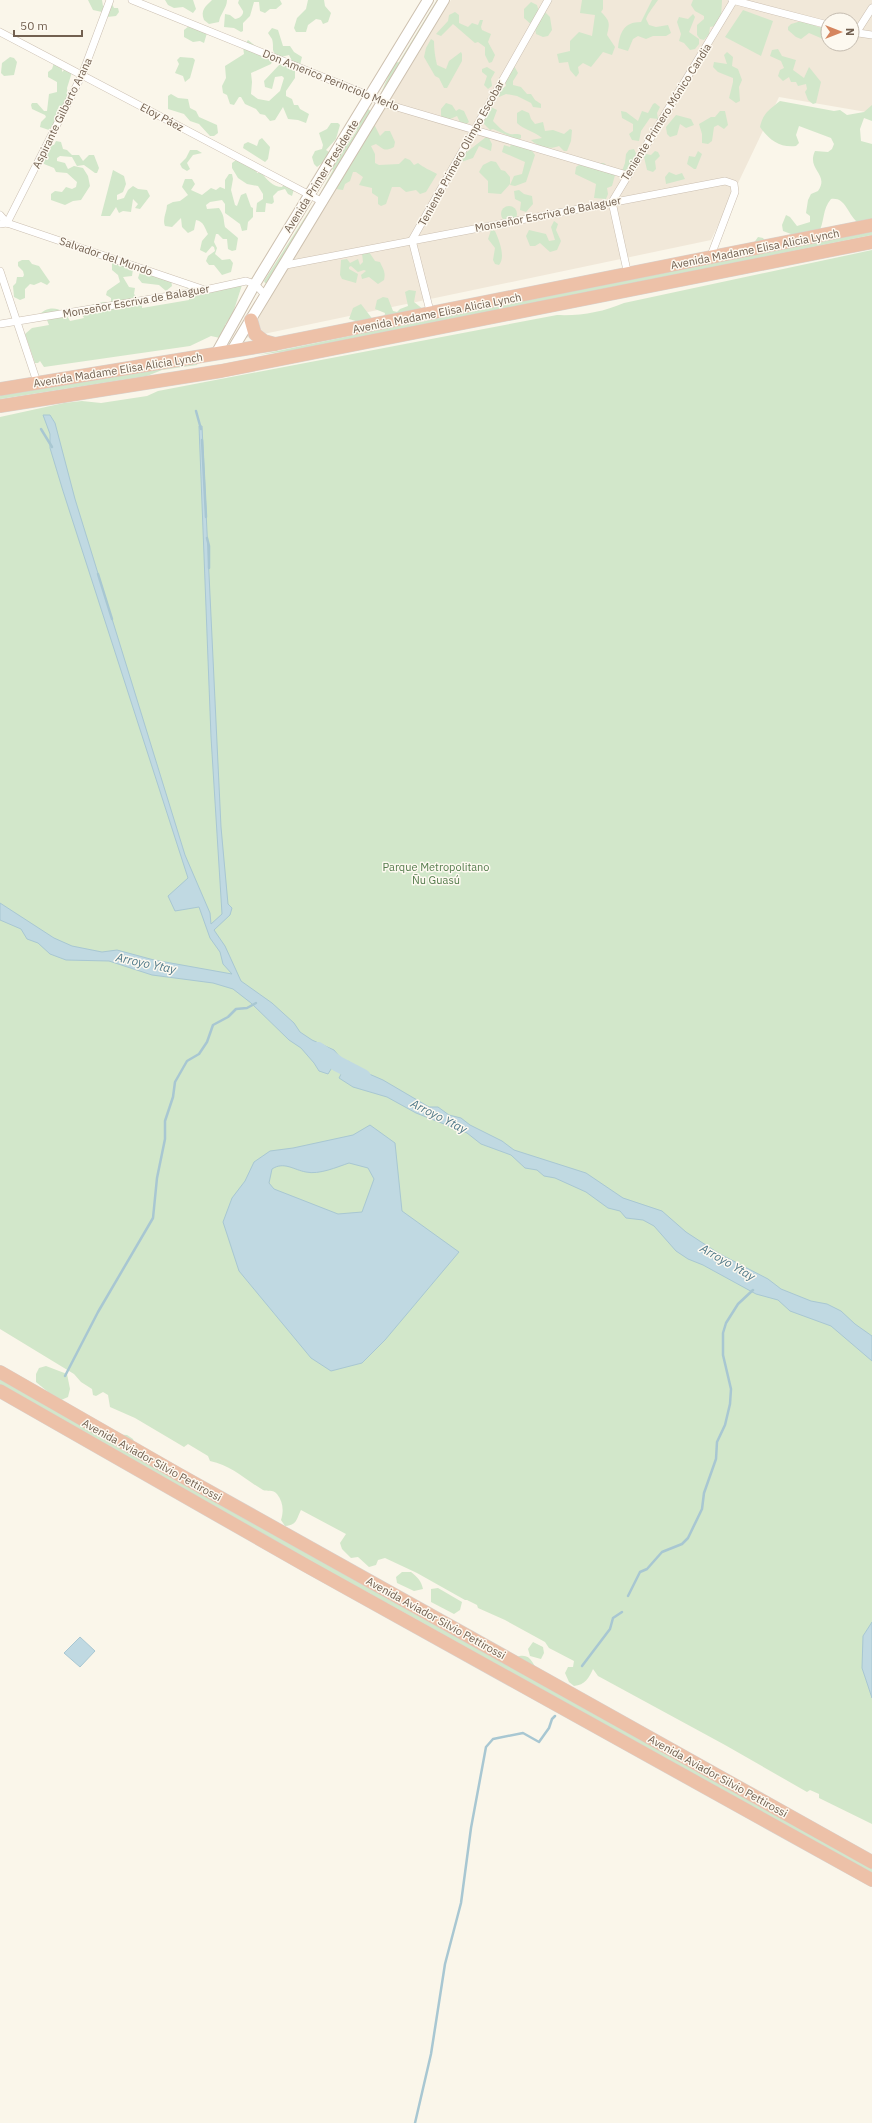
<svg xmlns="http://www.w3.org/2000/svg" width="872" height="2123" font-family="'IBM Plex Sans',sans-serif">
<rect width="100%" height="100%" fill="#faf6ea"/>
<!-- residential -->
<path fill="#f1e8d9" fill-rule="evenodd" d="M451,0H872V113L779,97L711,240L245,338ZM828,20H852V44H828Z"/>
<!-- green -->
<g fill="#d2e7ca">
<polygon points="88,0 102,0 103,6 112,4 114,8 118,8 119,12 116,16 107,17 102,12 93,10"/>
<polygon points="165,0 193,0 196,9 193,13 183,7 174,8 168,5"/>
<path d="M212,0H227C227,8 220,14 219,22L209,24L204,20C200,10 206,6 212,0Z"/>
<path d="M239,0H280L282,4L276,9H270L265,13L260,11L259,2H254L250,16L243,23V31L241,32L234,28L224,27L225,14L230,15L235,19C239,19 244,15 243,11L238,3Z"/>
<polygon points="308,0 324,0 325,6 331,13 328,22 323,24 321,20 316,19 308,25 306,32 296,32 294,28 297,18 306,9"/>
<polygon points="437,0 442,0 381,93 394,63 399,62"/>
<path d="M582,0H603V9L601,12C610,21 610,23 607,35L615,47L612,55L603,52L591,67L583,63L578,67L579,73L576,77L570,70L568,62L559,63L557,54L570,51V41L579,32L592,36L595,15L580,13Z"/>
<path d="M652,0H658C654,6 648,13 646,19L649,25L656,27L668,25L671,33L666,36H653L646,39L638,36L633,39L628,51L618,48C620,33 623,22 641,22Z"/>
<polygon points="693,0 722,0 721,19 715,26 710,27 709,34 704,40 700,39 697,35 697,25 704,19 704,16 695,11 691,5"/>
<polygon points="531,2 537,5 539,12 545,12 550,17 552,30 548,36 543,37 536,34 535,28 524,18 524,9"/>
<polygon points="743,10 773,21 761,56 725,37"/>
<polygon points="455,12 459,15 459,23 468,27 472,23 478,25 480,20 483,20 481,27 482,30 491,34 488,42 495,55 492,62 489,63 485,55 485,47 478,42 475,43 453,24 441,36 436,34 448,21 449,15"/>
<polygon points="693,14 695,17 689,32 699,39 699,44 695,49 690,50 684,43 679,41 681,34 677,22 679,17 688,19"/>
<polygon points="798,22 808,22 818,27 828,28 828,38 823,39 809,33 801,39 796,37 788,30 788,27 791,24"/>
<polygon points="189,26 207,33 204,43 200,41 193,42 184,37 184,30"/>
<path d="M272,28L278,30L283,46H290L294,52L302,57L300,65L293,63L289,55L281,57C269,52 275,49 272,39L268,33Z"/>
<path d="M431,39L434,41C434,49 435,57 437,65L446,69L449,61L461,52L462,54V61L447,88H444L439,78L435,76L424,57L426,48Z"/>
<polygon points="248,40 273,60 271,64 251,73 252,82 251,94 258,99 269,101 280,91 284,78 282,76 275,77 272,89 265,87 264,81 280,64 295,68 295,78 286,91 286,96 292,99 294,105 298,105 300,109 309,114 306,123 298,120 288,119 283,107 275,120 270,121 265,115 260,114 256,109 245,104 241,97 239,97 234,105 230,104 227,95 223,93 222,86 226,78 225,66 244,54 243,47"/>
<polygon points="778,49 782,56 796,60 793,70 804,78 809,67 821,82 816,103 813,104 808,100 805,92 807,89 806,84 798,86 796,82 791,82 789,77 783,81 778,76 780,70 784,68 781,61 770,56 772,50"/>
<polygon points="727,52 733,57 732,66 738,69 742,80 739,87 740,101 736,103 729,98 733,82 733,78 718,72 713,67 714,62 727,64 724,55"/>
<polygon points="10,57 14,58 17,62 14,75 4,76 1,73 2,63"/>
<polygon points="180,57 193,58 195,60 190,78 185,82 183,76 175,73 179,64 177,60"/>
<polygon points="54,63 62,66 62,72 68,66 72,72 67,88 68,97 56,116 56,121 49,130 40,127 41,122 46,117 45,115 32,109 31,105 32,103 37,103 44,111 47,111 49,94 57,92 57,82 48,77 48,72 52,69"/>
<polygon points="513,64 518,73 513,81 513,85 521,87 527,94 531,94 535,100 541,104 541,108 533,107 531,103 517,96 506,94 499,97 495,93 506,86 504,70"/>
<polygon points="487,67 495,72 491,79 492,86 488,89 484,85 487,76 482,72 482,69"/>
<polygon points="171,94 178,98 188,99 190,108 196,111 199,117 217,125 218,133 214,136 210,136 199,124 190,121 184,114 168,109 168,96"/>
<path d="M780,101L834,111L840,110L847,115L864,112L872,105V121L864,118L860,129L861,141L872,144V221H856C847,212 845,197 831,199C822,209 825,222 818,234H791L783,231L782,225L786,215L790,217L797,226L810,222V216L806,213L808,200L811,194L818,191C830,174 806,170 815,151L828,152L832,149L834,144L831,138L799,126L796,135L799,143L796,146C780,148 769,140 760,127C763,113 769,110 780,101Z"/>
<polygon points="446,103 452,105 456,111 459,109 464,111 469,122 465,125 460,122 457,116 448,120 441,117 441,109"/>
<polygon points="655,103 660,107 657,113 658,119 650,118 641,131 639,141 632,140 629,134 633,131 633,124 622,118 621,111 626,112 638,121 642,111 648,113 653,104"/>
<path d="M489,106L497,110L493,121C499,127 503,132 510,134C514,135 517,133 521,135V138L518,140L493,129L490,130L481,121Z"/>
<path d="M364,109H368L372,112L373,126H375L380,136L385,131H390L395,142L394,147C384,152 384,149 376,144L371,146L375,154V163L379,165L399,164L405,158L410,160L414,165L418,163C424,168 430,170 437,174L426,192L420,194L416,190L406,192L400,187H392L386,204L381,206L378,204V197L372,193V188L359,185L363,177L356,172H353L350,181L345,184L343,190L336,189L335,187L321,192L333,170L325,161L317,167L314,164L312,157L315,151L322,149L323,145L319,133L327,129L331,123H338L340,125L336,139L326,150L329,152H340L342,155L343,147L348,144L357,130L354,128Z"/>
<path d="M522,110L529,113L531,119L535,124L543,122L545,131L553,130L564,134L570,129L572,130L571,141L567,151H564L559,146C550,150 538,147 531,140L542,138C536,132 522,129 517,123V113Z"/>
<polygon points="720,111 725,111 728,125 724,129 718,125 714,127 712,141 708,144 702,143 702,134 699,124 711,117 715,117"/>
<polygon points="676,115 691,119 694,125 686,128 680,124 677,135 670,137 667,134 666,127"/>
<polygon points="486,137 489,138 492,144 491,151 479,146 473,158 461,162 463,155"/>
<polygon points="262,138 270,147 268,159 265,162 243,148 244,144 248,142 257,146 259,140"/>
<polygon points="56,141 61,142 63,149 67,150 72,155 79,155 83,161 89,155 94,155 99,168 97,173 95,173 84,165 77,166 72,157 60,156 57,158 57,161 65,163 68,169 74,166 83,168 88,176 90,186 81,200 73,201 65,205 51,200 51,194 55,191 62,192 66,187 72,189 76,187 77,182 67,173 56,172 54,168 44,164 41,159 50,145 54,145"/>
<polygon points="511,144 530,148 535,155 526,182 515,186 510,185 514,176 522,174 525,162 502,152 504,145 510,147"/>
<polygon points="634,149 639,160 631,173 622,171 625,163 626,154 629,150"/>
<polygon points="190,150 197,150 202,153 193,155 187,163 190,169 187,171 182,168 180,164 186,158"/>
<polygon points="655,151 658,152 660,156 655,161 656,169 653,172 647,170 644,157 646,154 651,155"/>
<polygon points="698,151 702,154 696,169 694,169 687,164 689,156 695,157"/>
<path d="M236,160L245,162L248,167L255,166L257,173H262C266,179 273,187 282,187L284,184L294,189L292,196L288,194L285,189L278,191L273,196L274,202L272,204L266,203L265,212H256L257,203L263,199V194L258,186L247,184L238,178L232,168V163Z"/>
<polygon points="491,161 496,162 501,170 505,171 510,177 510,184 501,194 488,193 488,181 479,172 483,165"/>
<polygon points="582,163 604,163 615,175 612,186 607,188 608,194 606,199 594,198 596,184 575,174 576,167"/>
<polygon points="113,170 124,176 126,184 123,192 117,195 117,200 124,198 128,190 133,186 138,189 147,190 150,196 140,209 135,208 138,204 133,199 131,212 123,211 119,213 116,207 110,216 101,216"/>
<polygon points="669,172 676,175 682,173 685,179 666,184 665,177"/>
<path d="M229,174H232L233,179L231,190L235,205L237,206L241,195L246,193L251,207L253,208V217L248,222L247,230L242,231L240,224L225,213V204L222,200L210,202L206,205L207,209L219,208C225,217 223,218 225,227L238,238L236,250L232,251L228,249L227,239H223L218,234H216L214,242L217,248L215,254L222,260L230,259L233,263L231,272L222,275L214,265H209L206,261L208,256L215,251L214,247L212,246L206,253L200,250L202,241L208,234C205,229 204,221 196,220L194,230L188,233L182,227L181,218L172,227L165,226C162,219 167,212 167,205L173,202L180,201L188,195L182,187L185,179H192L195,184L191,190L202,195L211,188L216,190L220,187L225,189V180Z"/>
<polygon points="519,190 524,194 532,196 533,204 526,212 520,210 521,202 515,199 514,191"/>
<polygon points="313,205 268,284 265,283 264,281"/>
<circle cx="509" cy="214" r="8"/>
<polygon points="554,221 558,224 556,230 561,241 557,250 550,252 540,243 535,246 530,246 526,236 529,230 546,234 549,241 555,240 551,227"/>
<path d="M491,230L495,231C499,240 506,257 499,265L495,264L493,260L495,248L488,239Z"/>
<polygon points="872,230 872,235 311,348 258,355 364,333 359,322 349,319 353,308 361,304 374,321 368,332 382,329 385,313 375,309 377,300 383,297 388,298 393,311 397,312 400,309 408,306 405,292 409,290 416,291 414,302 424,310 401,326 653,275 751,247 758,237 763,238 767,244"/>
<path d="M367,249L375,261L380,262C383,269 386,272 384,280L378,284L369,277L362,279L361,275L366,271L364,270L358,272L351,266L349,267V269L358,274L356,283L342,279L340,275L341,260L347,259L350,263L358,259L360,265L363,262L362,253Z"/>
<path d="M872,250V1824L819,1798V1794L810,1790L807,1792L725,1745L598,1676L593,1669C589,1678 585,1685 574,1686L569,1682L565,1673L568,1667H573L574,1661L549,1648L545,1642L505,1620L478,1608L477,1605L467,1600H465L417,1573L385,1558L378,1560L376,1565L369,1567L358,1557L351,1558L342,1549L340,1543L346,1534L301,1510C296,1520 297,1525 285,1526L281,1520C284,1510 283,1502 277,1494C273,1489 267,1492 263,1490C244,1479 231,1465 210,1461L208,1456L188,1444L184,1447L135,1418L110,1407L108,1395L103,1392L96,1396L93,1395L92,1389L81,1382L74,1374L0,1329V417L64,403L82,401L101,403L147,396L158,391L557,315C581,316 603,312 624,303Z"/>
<polygon points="22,260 29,260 32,264 39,266 50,282 47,285 41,282 34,285 30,284 25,289 25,298 20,300 14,297 13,286 16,283 17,277 23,277 24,275 23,271 18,266 18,262"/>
<path d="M112,261L133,269L132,276L123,277L129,287L135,288L134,294L142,303V308L189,300V298L183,296V291L190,287L242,285L233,313L225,325V330L220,338L211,336L190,346L44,367L40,361L38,363H35L25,334L32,328L49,325L47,320L38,316C48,304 64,307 70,321L84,318L81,313L84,307L103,302L111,303V298L106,295L107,291L120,282L118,275L112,270Z"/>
<polygon points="140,272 168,273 171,279 172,286 166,291 159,285 142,283 138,278"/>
<polygon points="198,363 197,365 162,370 147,376 0,399 0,393"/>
<polygon points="46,1366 67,1374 70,1389 68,1397 59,1401 36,1382 36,1374 39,1368"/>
<path d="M0,1371L89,1424L94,1419L113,1434L127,1435L133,1439L139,1456L330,1554L338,1556L360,1576L516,1657C531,1652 532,1663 540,1675L872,1867V1875L387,1603H382L371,1594L335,1576L332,1573L0,1390Z"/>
<path d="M402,1572H411C417,1577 421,1580 423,1589L414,1591L397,1583L396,1577Z"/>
<polygon points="438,1588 462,1602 460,1610 454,1614 431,1602 431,1589"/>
<polygon points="533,1642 543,1647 544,1653 541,1659 530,1656 528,1649"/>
</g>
<!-- water -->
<g fill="#c0d9e2" stroke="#a8c7d2" fill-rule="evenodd">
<polygon points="43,415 50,415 55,423 75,499 185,855 210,913 211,924 222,914 211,737 199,426 202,426 221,827 228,904 232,908 230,915 214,930 225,946 241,981 272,1003 294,1023 300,1032 312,1040 334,1050 339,1056 328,1074 319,1071 314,1063 301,1048 289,1040 251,1003 233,989 213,983 152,975 109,961 66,960 50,954 38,943 27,939 21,929 0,920 0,903 54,938 72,946 102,952 117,950 154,960 232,974 223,964 220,952 210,938 199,907 175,911 168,896 188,878 63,491 50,448 50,434"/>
<polygon points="348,1061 360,1070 383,1080 429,1107 438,1107 449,1115 461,1118 470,1125 502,1141 514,1150 586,1173 623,1198 662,1211 686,1232 718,1253 768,1279 781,1289 811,1301 827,1304 841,1311 855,1324 872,1336 872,1361 831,1326 790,1311 778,1300 756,1294 703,1265 688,1259 676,1251 654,1226 643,1220 626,1218 620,1211 608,1208 586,1192 555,1178 544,1176 537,1170 525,1168 511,1155 481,1144 467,1133 416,1113 387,1097 353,1087 339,1078"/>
<path d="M370,1125L395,1143L402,1211L459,1252L385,1340L362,1363L331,1371L311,1358L239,1271L223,1222L232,1198L245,1181L254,1162L270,1151L293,1148L353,1135ZM349,1163L368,1168L374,1179L362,1212L338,1214L274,1189L269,1183L272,1169C284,1161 294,1170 306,1172C319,1175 337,1167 349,1163Z"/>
<polygon points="872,1622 872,1698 862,1668 863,1636"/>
<polygon points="80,1637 95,1651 80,1667 64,1653"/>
</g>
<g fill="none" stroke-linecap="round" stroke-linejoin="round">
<!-- stream -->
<g stroke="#a8c7d2" stroke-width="2.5">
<polyline points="196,411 201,429"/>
<polyline points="41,429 52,447"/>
<polyline points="202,440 206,517"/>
<polyline points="207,538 209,546 209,568"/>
<polyline points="98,574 112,619"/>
<polyline points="65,1376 98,1312 153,1218 157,1178 165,1139 165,1121 173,1097 175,1082 187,1061 199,1054 207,1042 213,1025 228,1017 236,1009 247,1008 256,1003"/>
<polyline points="628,1596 640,1572 647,1569 662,1552 682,1544 688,1538 702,1509 704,1493 716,1459 717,1442 725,1425 730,1404 731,1389 723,1355 723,1333 726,1323 738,1304 753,1290"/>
<polyline points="582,1666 610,1629 613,1618 622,1612"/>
<polyline points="415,2123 431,2054 445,1964 461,1903 471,1828 486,1747 493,1739 523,1733 539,1742 549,1728 552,1719 555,1716"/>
</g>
<!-- river -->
<polyline stroke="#c0d9e2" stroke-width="16" points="318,1050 338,1064 363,1077"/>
<defs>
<g id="street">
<polyline points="132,0 370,96 383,103 627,175"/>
<polyline points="732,0 828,25"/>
<polyline points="0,32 323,202"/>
<polyline points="852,32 872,35"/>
<polyline points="856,33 872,8"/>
<polyline points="0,215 7,223"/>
<polyline points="7,223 82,75 110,0"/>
<polyline points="0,224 7,223 202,289"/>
<polyline points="286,265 725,181 734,184 735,192 710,258"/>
<polyline points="0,271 37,382"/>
<polyline points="628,275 612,202 734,0"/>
<polyline points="431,315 412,240 548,0"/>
<polyline points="0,324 205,290 246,281 255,284 266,296"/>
</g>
<g id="secondary">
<polyline points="231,352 444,0"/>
<polyline points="216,354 255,284 428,0"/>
</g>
<g id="highway">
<polyline points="251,320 255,334 264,341 275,344"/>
<polyline points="0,389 275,344 872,225"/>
<polyline points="0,406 221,371 872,242"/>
<polyline points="0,1372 178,1474 872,1862"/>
<polyline points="0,1391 305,1565 872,1880"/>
</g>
</defs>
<!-- street casing -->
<use href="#street" stroke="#cbbfb1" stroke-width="8"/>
<!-- secondary casing -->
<use href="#secondary" stroke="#cdc0af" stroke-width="12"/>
<!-- highway casing -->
<use href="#highway" stroke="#d8d2ce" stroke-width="14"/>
<!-- street -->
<use href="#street" stroke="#fff" stroke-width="7"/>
<!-- secondary -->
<use href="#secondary" stroke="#fff" stroke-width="10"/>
<!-- highway -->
<use href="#highway" stroke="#edc1a8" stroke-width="13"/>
</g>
<g text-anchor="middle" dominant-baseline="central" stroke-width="3" stroke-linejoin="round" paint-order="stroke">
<!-- street labels -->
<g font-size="11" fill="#726050" stroke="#fdf9f0">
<text transform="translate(331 80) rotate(22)">Don Americo Perinciolo Merlo</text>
<text transform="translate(666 112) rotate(-58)">Teniente Primero Mónico Candia</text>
<text transform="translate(62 113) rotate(-64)">Aspirante Gilberto Arana</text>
<text transform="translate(162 117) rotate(28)">Eloy Páez</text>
<text transform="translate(461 153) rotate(-61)">Teniente Primero Olimpo Escobar</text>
<text transform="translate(321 176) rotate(-58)">Avenida Primer Presidente</text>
<text transform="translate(548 214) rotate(-11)">Monseñor Escriva de Balaguer</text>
<text transform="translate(755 249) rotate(-11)">Avenida Madame Elisa Alicia Lynch</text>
<text transform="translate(106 256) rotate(19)">Salvador del Mundo</text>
<text transform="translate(136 301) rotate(-10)">Monseñor Escriva de Balaguer</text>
<text transform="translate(437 313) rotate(-11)">Avenida Madame Elisa Alicia Lynch</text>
<text transform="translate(118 370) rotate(-9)">Avenida Madame Elisa Alicia Lynch</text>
<text transform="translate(152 1460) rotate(29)">Avenida Aviador Silvio Pettirossi</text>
<text transform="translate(436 1618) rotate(29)">Avenida Aviador Silvio Pettirossi</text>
<text transform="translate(718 1776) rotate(29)">Avenida Aviador Silvio Pettirossi</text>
</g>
<!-- park labels -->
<g font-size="11" fill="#557c4d" stroke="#fdf9f0">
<text x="436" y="867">Parque Metropolitano<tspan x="436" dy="13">Ñu Guasú</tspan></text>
</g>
<!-- water labels -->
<g font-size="12" font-style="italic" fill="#507989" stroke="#fdf9f0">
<text transform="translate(146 963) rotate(12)">Arroyo Ytay</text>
<text transform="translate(439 1116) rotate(27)">Arroyo Ytay</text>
<text transform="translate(728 1262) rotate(30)">Arroyo Ytay</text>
</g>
</g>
<!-- north arrow -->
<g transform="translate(840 32) rotate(90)"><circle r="19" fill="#fdf9f0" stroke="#c5bcb0"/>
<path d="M0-3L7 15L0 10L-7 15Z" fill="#d5855e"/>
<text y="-6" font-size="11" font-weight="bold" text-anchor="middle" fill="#726050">N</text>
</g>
<!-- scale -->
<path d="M14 30v6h68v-6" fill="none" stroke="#726050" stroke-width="2"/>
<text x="20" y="30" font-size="12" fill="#726050" stroke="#fdf9f0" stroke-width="3" paint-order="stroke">50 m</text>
</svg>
